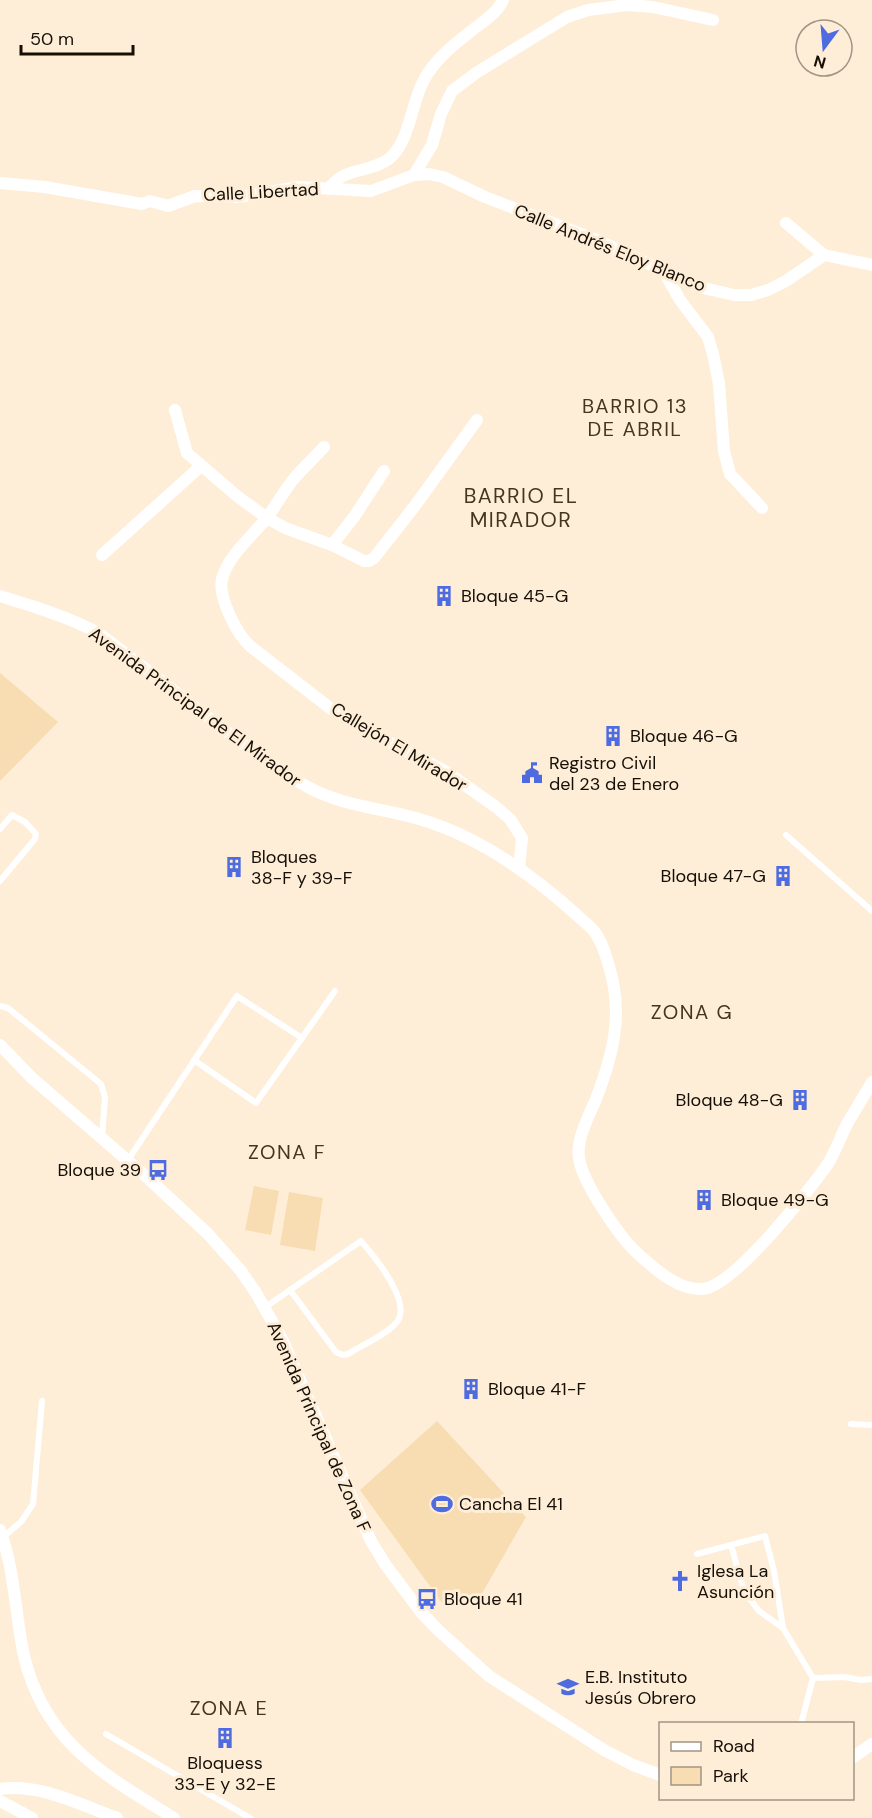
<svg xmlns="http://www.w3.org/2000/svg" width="872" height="1818" font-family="'DM Sans',sans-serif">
<rect width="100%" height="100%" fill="#feeed8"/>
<!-- green -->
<g fill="#f8dcb2">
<polygon points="0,673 58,722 0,781"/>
<polygon points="254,1186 279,1191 271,1235 245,1230"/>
<polygon points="289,1192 323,1198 315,1251 280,1245"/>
<polygon points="437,1421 526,1517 476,1604 445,1607 360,1490"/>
</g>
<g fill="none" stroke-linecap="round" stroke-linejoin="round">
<!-- service -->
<g stroke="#fff" stroke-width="6">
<polyline points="0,829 12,815 25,822 36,834 35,839 0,881"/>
<polyline points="786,835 872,911"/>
<polyline points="0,1006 8,1008 101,1084 105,1097 102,1137"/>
<polyline points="194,1060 256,1103 335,991"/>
<polyline points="128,1160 237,996 302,1038"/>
<path d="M264,1308L361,1241C374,1256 414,1304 396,1323C386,1335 362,1345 348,1354L343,1355L336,1352L290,1290"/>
<polyline points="851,1424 872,1425"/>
<polyline points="3,1537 21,1522 33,1504 42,1401"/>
<polyline points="731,1545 744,1591 759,1611 783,1628"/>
<polyline points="697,1554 765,1536 774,1571 783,1628 813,1678 801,1724"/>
<polyline points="813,1678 844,1677 861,1680 872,1679"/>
<polyline points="106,1734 250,1818"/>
</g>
<!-- minor -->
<g stroke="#fff" stroke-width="12">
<polyline points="414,175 432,145 441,114 452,91 476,73 567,17 588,10 627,5 653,7 713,20"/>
<polyline points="0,183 45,187 142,204 150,201 168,206 195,196 238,197 298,187 371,191 414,175 429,174 443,177 485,197 597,240 699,287 734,295 751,295 768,290 786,281 824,255"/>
<path d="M329,188C333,184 337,179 343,176C357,169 377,169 390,158C411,139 411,101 425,78C435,60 454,44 470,32C482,22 497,14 503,0"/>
<polyline points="786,223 824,255 872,265"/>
<polyline points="663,270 680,300 708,337 713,354 719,384 724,451 730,474 762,508"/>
<polyline points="175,410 187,453 237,496 267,518 285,528 332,545 364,561 369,561 374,558 414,507 477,420"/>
<path d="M324,447C314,458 302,469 292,481C283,493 275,507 266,519C251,537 228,556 222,579C218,598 237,634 250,646L330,708L385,740L445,771L496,807L510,819L522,838L519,869"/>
<polyline points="332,545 354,517 384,471"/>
<polyline points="102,555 201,466"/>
<path d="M0,596C29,605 72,618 98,633C107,639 116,647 126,654C165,683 203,714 242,743C263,758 283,774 306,786C341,806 382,808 419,819C479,836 534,876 579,917C584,922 590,926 594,931C601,940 605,952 608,963C624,1012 614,1052 596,1099C589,1116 576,1139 579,1158C582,1182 619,1236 637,1253C654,1268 678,1291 703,1289C734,1286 811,1189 829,1162C836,1150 841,1136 847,1124C855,1110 864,1096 872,1082"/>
<polyline points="0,1045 32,1078 149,1179 208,1234 241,1271 256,1293 282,1339 371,1541 385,1564 420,1611 438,1630 489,1676 604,1750 633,1765 660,1775"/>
<path d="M0,1530C15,1571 15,1614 24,1656C45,1743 103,1774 174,1818"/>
<polyline points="852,1758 872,1744"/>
<path d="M0,1789C40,1783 81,1805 117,1818"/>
<polyline points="0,1801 32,1818"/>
</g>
</g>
<!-- icons -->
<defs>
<symbol id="building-bare" viewBox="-9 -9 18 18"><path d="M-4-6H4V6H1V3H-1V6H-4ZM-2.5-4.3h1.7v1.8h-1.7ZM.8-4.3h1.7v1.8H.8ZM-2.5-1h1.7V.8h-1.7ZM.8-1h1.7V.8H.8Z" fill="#4e6ce0" stroke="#feeed8" stroke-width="2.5" paint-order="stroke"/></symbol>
<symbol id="civic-bare" viewBox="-9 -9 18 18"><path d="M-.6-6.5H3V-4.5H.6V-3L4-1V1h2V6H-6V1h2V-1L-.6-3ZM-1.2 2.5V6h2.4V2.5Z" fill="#4e6ce0" stroke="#feeed8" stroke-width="2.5" paint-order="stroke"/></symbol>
<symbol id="bus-bare" viewBox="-9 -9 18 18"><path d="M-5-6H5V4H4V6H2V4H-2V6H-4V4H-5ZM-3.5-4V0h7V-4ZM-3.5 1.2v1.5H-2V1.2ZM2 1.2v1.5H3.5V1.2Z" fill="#4e6ce0" stroke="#feeed8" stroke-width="2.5" paint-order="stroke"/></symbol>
<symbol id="stadium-bare" viewBox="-9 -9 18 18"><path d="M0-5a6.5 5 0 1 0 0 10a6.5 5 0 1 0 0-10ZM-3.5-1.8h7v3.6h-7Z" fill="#4e6ce0" stroke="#feeed8" stroke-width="2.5" paint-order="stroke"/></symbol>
<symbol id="church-bare" viewBox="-9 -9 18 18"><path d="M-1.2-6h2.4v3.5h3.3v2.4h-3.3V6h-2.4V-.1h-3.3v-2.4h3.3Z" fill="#4e6ce0" stroke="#feeed8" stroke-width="2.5" paint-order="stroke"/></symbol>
<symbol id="school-bare" viewBox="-9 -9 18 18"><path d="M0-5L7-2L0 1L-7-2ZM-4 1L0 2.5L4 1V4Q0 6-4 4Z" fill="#4e6ce0" stroke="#feeed8" stroke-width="2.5" paint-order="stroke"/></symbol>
</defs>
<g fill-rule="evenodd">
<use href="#building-bare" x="429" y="581" width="30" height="30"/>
<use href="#building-bare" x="598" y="721" width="30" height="30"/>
<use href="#civic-bare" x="517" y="758" width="30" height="30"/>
<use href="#building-bare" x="219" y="852" width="30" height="30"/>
<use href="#building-bare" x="768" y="861" width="30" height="30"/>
<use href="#building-bare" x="785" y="1085" width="30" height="30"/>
<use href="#bus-bare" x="143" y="1155" width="30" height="30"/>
<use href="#building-bare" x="689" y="1185" width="30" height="30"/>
<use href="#building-bare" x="456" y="1374" width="30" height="30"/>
<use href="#stadium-bare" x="427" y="1489" width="30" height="30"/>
<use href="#church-bare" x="665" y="1566" width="30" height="30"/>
<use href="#bus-bare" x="412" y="1584" width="30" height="30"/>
<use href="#school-bare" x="553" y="1672" width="30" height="30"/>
<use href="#building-bare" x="210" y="1723" width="30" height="30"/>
</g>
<g text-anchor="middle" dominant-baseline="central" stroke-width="6" stroke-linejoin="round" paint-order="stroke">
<!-- street labels -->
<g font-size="18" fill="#160f06" stroke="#feeed8">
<text transform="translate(261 192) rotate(-3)">Calle Libertad</text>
<text transform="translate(610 248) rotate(22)">Calle Andrés Eloy Blanco</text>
<text transform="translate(195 707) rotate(36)">Avenida Principal de El Mirador</text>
<text transform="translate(399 747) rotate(31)">Callejón El Mirador</text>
<text transform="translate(319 1427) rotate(66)">Avenida Principal de Zona F</text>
</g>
<!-- poi labels -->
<g font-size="18" fill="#160f06" stroke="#feeed8" text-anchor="start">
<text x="461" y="596">Bloque 45-G</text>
<text x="630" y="736">Bloque 46-G</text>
<text x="549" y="763">Registro Civil<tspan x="549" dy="21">del 23 de Enero</tspan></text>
<text x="251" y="857">Bloques<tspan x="251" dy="21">38-F y 39-F</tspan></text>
<text x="766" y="876" text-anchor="end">Bloque 47-G</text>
<text x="783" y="1100" text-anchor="end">Bloque 48-G</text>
<text x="141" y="1170" text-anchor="end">Bloque 39</text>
<text x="721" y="1200">Bloque 49-G</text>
<text x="488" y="1389">Bloque 41-F</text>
<text x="459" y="1504">Cancha El 41</text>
<text x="697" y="1571">Iglesa La<tspan x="697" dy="21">Asunción</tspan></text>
<text x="444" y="1599">Bloque 41</text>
<text x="585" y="1677">E.B. Instituto<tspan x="585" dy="21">Jesús Obrero</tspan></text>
<text x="225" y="1763" text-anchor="middle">Bloquess<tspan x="225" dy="21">33-E y 32-E</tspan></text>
</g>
<!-- neighbourhood labels -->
<g font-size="20" letter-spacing="1.5" fill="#45351e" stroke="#feeed8">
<text x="635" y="406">BARRIO 13<tspan x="635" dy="23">DE ABRIL</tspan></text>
<text x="692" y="1012">ZONA G</text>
<text x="287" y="1152">ZONA F</text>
<text x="229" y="1708">ZONA E</text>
</g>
<!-- quarter labels -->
<g font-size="21" letter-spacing="1.5" fill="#45351e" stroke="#feeed8">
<text x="521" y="496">BARRIO EL<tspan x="521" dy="24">MIRADOR</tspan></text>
</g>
</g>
<!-- legend -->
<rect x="659" y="1722" width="195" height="78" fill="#feeed8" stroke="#a19584" stroke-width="1.5"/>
<rect x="671" y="1742" width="30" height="9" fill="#ffffff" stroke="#a19584" stroke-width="1.5"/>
<text x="713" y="1752" font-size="18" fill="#160f06">Road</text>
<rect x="671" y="1767" width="30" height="18" fill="#f8dcb2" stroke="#a19584" stroke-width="1.5"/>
<text x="713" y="1782" font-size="18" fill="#160f06">Park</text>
<!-- north arrow -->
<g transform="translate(824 48) rotate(196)"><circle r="28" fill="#feeed8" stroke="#a19584" stroke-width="1.5"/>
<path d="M0-4.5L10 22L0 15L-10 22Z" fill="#4e6ce0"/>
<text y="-9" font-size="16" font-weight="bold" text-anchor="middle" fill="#160f06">N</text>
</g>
<!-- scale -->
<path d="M21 45v9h112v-9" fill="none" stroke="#160f06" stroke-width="3"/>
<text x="30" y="45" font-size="18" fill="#160f06" stroke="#feeed8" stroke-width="4.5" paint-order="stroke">50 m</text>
</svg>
